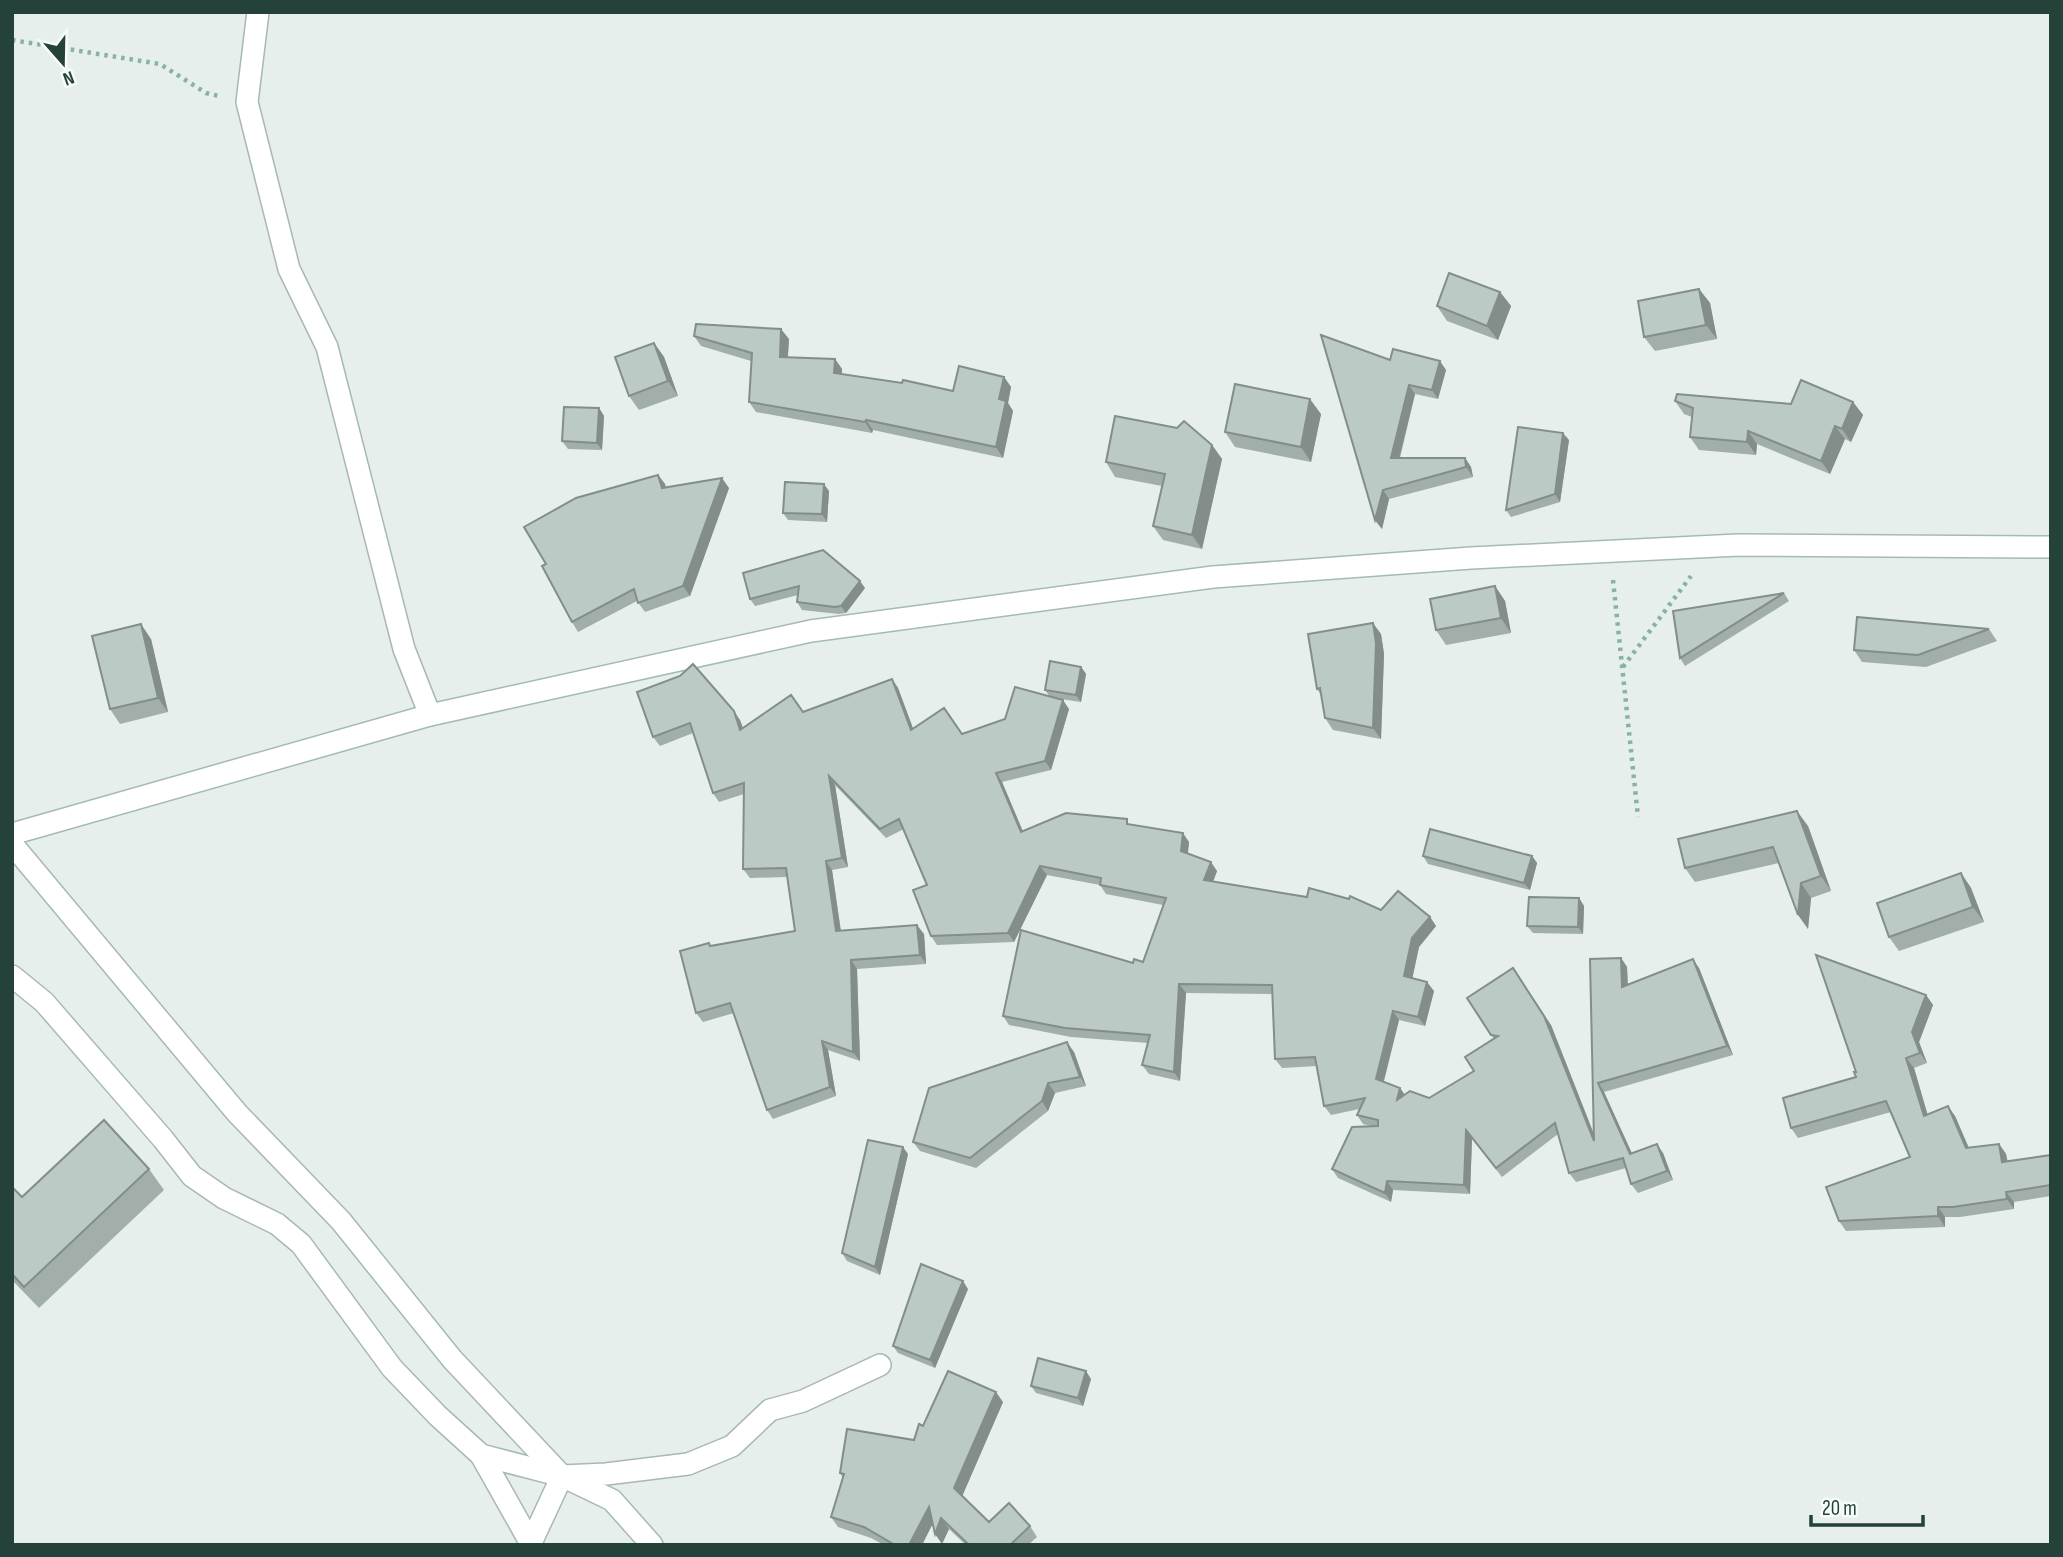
<svg xmlns="http://www.w3.org/2000/svg" width="2063" height="1557" font-family="'Sofia Sans Condensed',sans-serif">
<rect width="100%" height="100%" fill="#e6efeb"/>
<g fill="none" stroke-linecap="round" stroke-linejoin="round">
<defs>
<g id="street">
<polyline points="258,12 247,102 289,269 327,347 404,649 430,715"/>
<polyline points="12,844 237,1113 341,1221 452,1359 562,1476 530,1545"/>
<polyline points="12,976 44,1002 163,1139 192,1176 224,1198 277,1224 301,1244 392,1368 438,1416 481,1455"/>
<polyline points="562,1476 606,1474 688,1464 732,1446 770,1410 803,1401 880,1365"/>
<polyline points="530,1542 481,1455 562,1476 612,1500 652,1545"/>
</g>
<polyline id="secondary" points="12,834 430,715 811,631 1213,577 1471,558 1738,545 2051,547"/>
</defs>
<!-- street casing -->
<use href="#street" stroke="#a8b8b2" stroke-width="24"/>
<!-- secondary casing -->
<use href="#secondary" stroke="#a4bbb3" stroke-width="24"/>
<!-- path -->
<g stroke="#86b3a5" stroke-width="4.5" stroke-dasharray="3.5 5" stroke-linecap="butt">
<polyline points="12,40 160,64 206,93 219,96"/>
<polyline points="1613,580 1638,817"/>
<polyline points="1623,667 1691,576"/>
</g>
<!-- street -->
<use href="#street" stroke="#fff" stroke-width="21"/>
<!-- secondary -->
<use href="#secondary" stroke="#fff" stroke-width="21"/>
</g>
<!-- wall -->
<g fill="#a1aea9">
<polygon points="1699,289 1710,303 1717,339 1655,351 1644,337"/>
<polygon points="1500,292 1511,306 1498,340 1447,321 1437,306"/>
<polygon points="694,336 789,339 788,357 835,359 842,369 842,374 953,391 1004,377 1011,387 1008,403 1013,411 1003,458 873,430 872,433 756,412 749,402 751,361 701,346"/>
<polygon points="654,343 664,357 678,396 639,410 629,396"/>
<polygon points="1390,360 1446,370 1438,399 1415,394 1400,458 1465,458 1471,467 1473,477 1389,499 1382,529 1375,520"/>
<polygon points="1675,401 1791,404 1853,402 1863,415 1851,442 1845,439 1830,474 1757,444 1756,455 1699,450 1690,437 1692,417 1684,414"/>
<polygon points="599,408 604,416 602,450 568,449 562,441"/>
<polygon points="1321,414 1311,462 1235,447 1225,432"/>
<polygon points="1569,440 1560,502 1511,517 1506,510"/>
<polygon points="1212,445 1222,459 1202,549 1163,540 1153,526 1162,486 1115,477 1106,462"/>
<polygon points="658,475 665,484 666,488 729,488 690,596 645,612 637,601 578,632 572,622"/>
<polygon points="829,491 827,522 788,520 783,513"/>
<polygon points="743,573 865,588 846,613 839,614 802,610 797,602 798,595 755,606 750,599"/>
<polygon points="1495,586 1505,601 1511,633 1446,645 1436,630"/>
<polygon points="1784,593 1789,601 1685,666 1680,658"/>
<polygon points="1989,629 1997,641 1926,667 1862,662 1854,650"/>
<polygon points="1381,634 1384,654 1381,739 1333,730 1325,718 1321,695 1317,689"/>
<polygon points="151,639 168,712 120,724 110,709"/>
<polygon points="1081,667 1086,674 1081,702 1054,698 1069,709 1051,770 1002,782 1023,832 1131,825 1189,842 1188,853 1217,871 1213,882 1430,917 1436,926 1419,947 1412,978 1434,991 1425,1026 1399,1020 1384,1081 1400,1088 1405,1095 1429,1098 1474,1071 1494,1039 1467,998 1551,1025 1594,1134 1590,959 1621,958 1627,967 1628,985 1699,968 1733,1055 1604,1092 1632,1153 1663,1153 1673,1180 1638,1193 1631,1184 1626,1168 1576,1182 1569,1173 1558,1134 1502,1177 1472,1139 1470,1194 1393,1190 1391,1202 1338,1178 1332,1169 1371,1126 1363,1124 1357,1115 1359,1109 1331,1115 1324,1106 1317,1066 1282,1068 1275,1059 1273,994 1186,993 1180,1081 1149,1074 1142,1065 1148,1043 1071,1037 1009,1025 1003,1016 1133,963 1143,962 1163,905 1106,894 1100,885 1047,875 1014,942 937,945 931,936 927,885 904,829 886,838 835,785 848,867 832,870 841,931 924,934 926,964 857,969 860,1061 828,1050 836,1096 773,1119 767,1110 734,1013 703,1022 696,1013 711,946 795,931 787,877 750,878 743,869 744,794 719,802 713,793 693,733 660,746 653,737 637,692 740,720 743,728 803,712 892,679 898,688 913,729 962,734 1005,719 1050,697 1045,690"/>
<polygon points="1808,826 1831,891 1811,898 1808,929 1779,863 1695,882 1685,868"/>
<polygon points="1423,856 1532,856 1537,863 1530,890 1428,864"/>
<polygon points="1961,873 1971,888 1984,922 1899,951 1889,937"/>
<polygon points="1579,898 1584,906 1583,934 1533,933 1527,926"/>
<polygon points="1926,995 1933,1005 1919,1042 1927,1063 1914,1068 1927,1114 1955,1116 1969,1148 1999,1144 2006,1154 2008,1162 2051,1155 2051,1196 2014,1202 2014,1209 1960,1217 1945,1217 1945,1227 1846,1231 1839,1221 1910,1157 1891,1112 1798,1138 1791,1128 1856,1077 1856,1072"/>
<polygon points="1074,1052 1086,1086 1055,1093 1048,1111 976,1168 920,1151 913,1142"/>
<polygon points="908,1154 880,1275 847,1261 842,1253"/>
<polygon points="149,1169 164,1190 39,1308 12,1280 12,1187 22,1197"/>
<polygon points="968,1289 935,1368 898,1353 893,1346"/>
<polygon points="1091,1379 1083,1406 1036,1393 1031,1386"/>
<polygon points="1003,1402 962,1496 989,1522 1030,1526 1037,1537 1028,1545 966,1545 949,1529 942,1544 933,1523 922,1545 884,1545 871,1538 838,1527 831,1517 843,1478 840,1473 914,1440 923,1426"/>
</g>
<!-- shaded-wall -->
<g fill="#838d89">
<polygon points="1699,289 1710,303 1717,339 1706,325"/>
<polygon points="1500,292 1511,306 1498,340 1487,326"/>
<polygon points="781,329 789,339 787,367 780,357"/>
<polygon points="654,343 664,357 678,396 668,381"/>
<polygon points="835,359 842,369 841,383 834,373"/>
<polygon points="1440,361 1446,370 1438,399 1432,390"/>
<polygon points="1004,377 1011,387 1008,403 1013,411 1003,458 996,447 999,399"/>
<polygon points="1409,385 1415,394 1397,467 1391,458"/>
<polygon points="1310,399 1321,414 1311,462 1301,447"/>
<polygon points="1853,402 1863,415 1851,442 1842,429"/>
<polygon points="599,408 604,416 602,450 597,443"/>
<polygon points="866,420 873,430 872,433 865,422"/>
<polygon points="1835,426 1845,439 1830,474 1821,461"/>
<polygon points="1748,431 1757,444 1756,455 1747,442"/>
<polygon points="1563,433 1569,440 1560,502 1555,494"/>
<polygon points="1212,445 1222,459 1202,549 1192,535"/>
<polygon points="1465,458 1471,467 1473,477 1466,467"/>
<polygon points="658,475 665,484 668,498 662,488"/>
<polygon points="722,478 729,488 690,596 683,586"/>
<polygon points="824,484 829,491 827,522 822,514"/>
<polygon points="1383,490 1389,499 1382,529 1375,520"/>
<polygon points="860,581 865,588 846,613 841,606"/>
<polygon points="1495,586 1505,601 1511,633 1501,618"/>
<polygon points="1373,623 1381,634 1384,654 1381,739 1373,728"/>
<polygon points="141,624 151,639 168,712 158,698"/>
<polygon points="1081,667 1086,674 1081,702 1076,695"/>
<polygon points="892,679 898,688 917,739 911,730"/>
<polygon points="1063,700 1069,709 1051,770 1045,761"/>
<polygon points="734,711 740,720 747,739 740,730"/>
<polygon points="996,773 1002,782 1027,841 1021,832"/>
<polygon points="829,776 835,785 848,867 842,858"/>
<polygon points="1797,811 1808,826 1831,891 1821,876"/>
<polygon points="1183,833 1189,842 1187,860 1181,851"/>
<polygon points="1532,856 1537,863 1530,890 1524,883"/>
<polygon points="826,861 832,870 842,940 836,931"/>
<polygon points="1211,862 1217,871 1210,889 1204,880"/>
<polygon points="1040,866 1047,875 1014,942 1008,933"/>
<polygon points="1961,873 1971,888 1984,922 1973,907"/>
<polygon points="1801,883 1811,898 1808,929 1798,915"/>
<polygon points="1579,898 1584,906 1583,934 1578,927"/>
<polygon points="1430,917 1436,926 1419,947 1411,985 1404,976 1412,938"/>
<polygon points="917,925 924,934 926,964 920,955"/>
<polygon points="1621,958 1627,967 1628,996 1622,987"/>
<polygon points="1693,959 1699,968 1733,1055 1727,1046"/>
<polygon points="851,960 857,969 860,1061 853,1052"/>
<polygon points="1513,968 1551,1025 1600,1150 1594,1141"/>
<polygon points="1427,982 1434,991 1425,1026 1418,1017"/>
<polygon points="1179,984 1186,993 1180,1081 1174,1072"/>
<polygon points="1926,995 1933,1005 1919,1042 1927,1063 1920,1053 1912,1032"/>
<polygon points="1393,1011 1399,1020 1382,1088 1376,1079"/>
<polygon points="822,1041 828,1050 836,1096 830,1087"/>
<polygon points="1067,1042 1074,1052 1086,1086 1080,1077"/>
<polygon points="1906,1058 1914,1068 1931,1126 1924,1116"/>
<polygon points="1048,1083 1055,1093 1048,1111 1042,1101"/>
<polygon points="1598,1083 1604,1092 1636,1163 1630,1154"/>
<polygon points="1400,1088 1406,1097 1397,1100"/>
<polygon points="1948,1106 1955,1116 1973,1158 1966,1148"/>
<polygon points="1466,1130 1472,1139 1470,1194 1464,1185"/>
<polygon points="1657,1144 1663,1153 1673,1180 1667,1171"/>
<polygon points="1999,1144 2006,1154 2009,1173 2002,1162"/>
<polygon points="903,1147 908,1154 880,1275 875,1267"/>
<polygon points="1387,1181 1393,1190 1391,1202 1385,1193"/>
<polygon points="2006,1192 2014,1202 2014,1209 2007,1199"/>
<polygon points="1938,1207 1945,1217 1945,1227 1938,1216"/>
<polygon points="963,1281 968,1289 935,1368 930,1360"/>
<polygon points="1086,1371 1091,1379 1083,1406 1078,1398"/>
<polygon points="996,1392 1003,1402 961,1499 954,1488"/>
<polygon points="929,1507 936,1517 922,1545 909,1545"/>
<polygon points="941,1518 949,1529 942,1544 935,1534"/>
</g>
<!-- building -->
<g fill="#bbcac4" stroke="#838d89" stroke-width="2">
<polygon points="1449,273 1500,292 1487,326 1437,306"/>
<polygon points="1699,289 1706,325 1644,337 1638,301"/>
<polygon points="696,324 781,329 780,357 835,359 834,373 902,383 903,380 953,391 959,366 1004,377 999,399 1006,401 996,447 866,420 865,422 749,402 752,353 694,336"/>
<polygon points="1321,335 1390,360 1393,349 1440,361 1432,390 1409,385 1391,458 1465,458 1466,467 1383,490 1375,520"/>
<polygon points="654,343 668,381 629,396 615,357"/>
<polygon points="1801,380 1853,402 1842,429 1835,426 1821,461 1748,431 1747,442 1690,437 1693,408 1675,401 1677,394 1791,404"/>
<polygon points="1235,384 1310,399 1301,447 1225,432"/>
<polygon points="564,407 599,408 597,443 562,441"/>
<polygon points="1115,416 1177,428 1184,421 1212,445 1192,535 1153,526 1165,474 1106,462"/>
<polygon points="1518,427 1563,433 1555,494 1506,510"/>
<polygon points="658,475 662,488 722,478 683,586 638,603 634,589 572,622 542,566 546,564 524,527 576,498"/>
<polygon points="785,482 824,484 822,514 783,513"/>
<polygon points="823,550 860,581 841,606 834,607 797,602 799,586 750,599 743,573"/>
<polygon points="1495,586 1501,618 1436,630 1430,599"/>
<polygon points="1784,593 1680,658 1673,611"/>
<polygon points="1857,617 1989,629 1918,655 1854,650"/>
<polygon points="1373,623 1376,643 1373,728 1325,718 1320,688 1317,689 1308,634"/>
<polygon points="141,624 158,698 110,709 92,636"/>
<polygon points="1050,661 1081,667 1076,695 1045,690"/>
<polygon points="693,664 734,711 740,730 791,695 803,712 892,679 911,730 944,708 962,734 1005,719 1015,687 1063,700 1045,761 996,773 1021,832 1066,813 1127,819 1127,824 1183,833 1181,851 1211,862 1204,880 1307,897 1309,888 1349,899 1350,896 1381,910 1398,891 1430,917 1412,938 1404,976 1427,982 1418,1017 1393,1011 1376,1079 1400,1088 1397,1100 1410,1091 1429,1098 1474,1071 1465,1057 1498,1036 1491,1035 1467,998 1513,968 1544,1016 1594,1141 1590,959 1621,958 1622,987 1693,959 1727,1046 1598,1083 1630,1154 1657,1144 1667,1171 1631,1184 1623,1158 1569,1173 1555,1123 1496,1168 1466,1130 1464,1185 1387,1181 1385,1193 1332,1169 1352,1127 1378,1126 1378,1120 1357,1115 1365,1098 1324,1106 1315,1057 1275,1059 1272,985 1179,984 1174,1072 1142,1065 1150,1035 1065,1028 1003,1016 1021,930 1133,963 1134,959 1143,962 1166,898 1100,885 1101,878 1040,866 1008,933 931,936 913,890 927,885 899,819 880,829 829,776 842,858 826,861 836,931 917,925 920,955 851,960 853,1052 822,1041 830,1087 767,1110 730,1003 696,1013 680,951 709,943 710,946 795,931 786,868 743,869 744,783 713,793 690,723 653,737 637,692 680,676"/>
<polygon points="1797,811 1821,876 1801,883 1798,915 1773,847 1685,868 1678,839"/>
<polygon points="1430,829 1532,856 1524,883 1423,856"/>
<polygon points="1961,873 1973,907 1889,937 1877,903"/>
<polygon points="1529,897 1579,898 1578,927 1527,926"/>
<polygon points="1816,955 1926,995 1912,1032 1920,1053 1906,1058 1924,1116 1948,1106 1966,1148 1999,1144 2002,1162 2051,1155 2051,1185 2006,1192 2007,1199 1953,1207 1938,1207 1938,1216 1839,1221 1826,1187 1910,1157 1886,1101 1791,1128 1783,1098 1856,1077 1854,1072 1856,1072"/>
<polygon points="1067,1042 1080,1077 1048,1083 1042,1101 970,1158 913,1142 929,1088"/>
<polygon points="104,1120 149,1169 24,1287 12,1274 12,1187 22,1197"/>
<polygon points="868,1140 903,1147 875,1267 842,1253"/>
<polygon points="921,1264 963,1281 930,1360 893,1346"/>
<polygon points="1038,1358 1086,1371 1078,1398 1031,1386"/>
<polygon points="948,1371 996,1392 954,1488 989,1522 1009,1503 1030,1526 1010,1545 969,1545 941,1518 935,1534 929,1507 909,1545 895,1545 864,1527 831,1517 844,1474 840,1473 847,1429 914,1440 919,1424 923,1426"/>
</g>
<!-- border -->
<rect width="2063" height="1557" fill="none" stroke="#24423a" stroke-width="28"/>
<!-- north arrow -->
<g transform="translate(63 63) rotate(160)" stroke="#f7fbf9" stroke-width="5" paint-order="stroke">
<path d="M0-5L12 26L0 18L-12 26Z" fill="#24423a"/>
<text y="-10" font-size="19" font-weight="bold" text-anchor="middle" fill="#24423a">N</text>
</g>
<!-- scale -->
<path d="M1811 1515v10h112v-10" fill="none" stroke="#24423a" stroke-width="3.5"/>
<text x="1822" y="1515" font-size="21" fill="#24423a" stroke="#f7fbf9" stroke-width="5" paint-order="stroke">20 m</text>
</svg>
